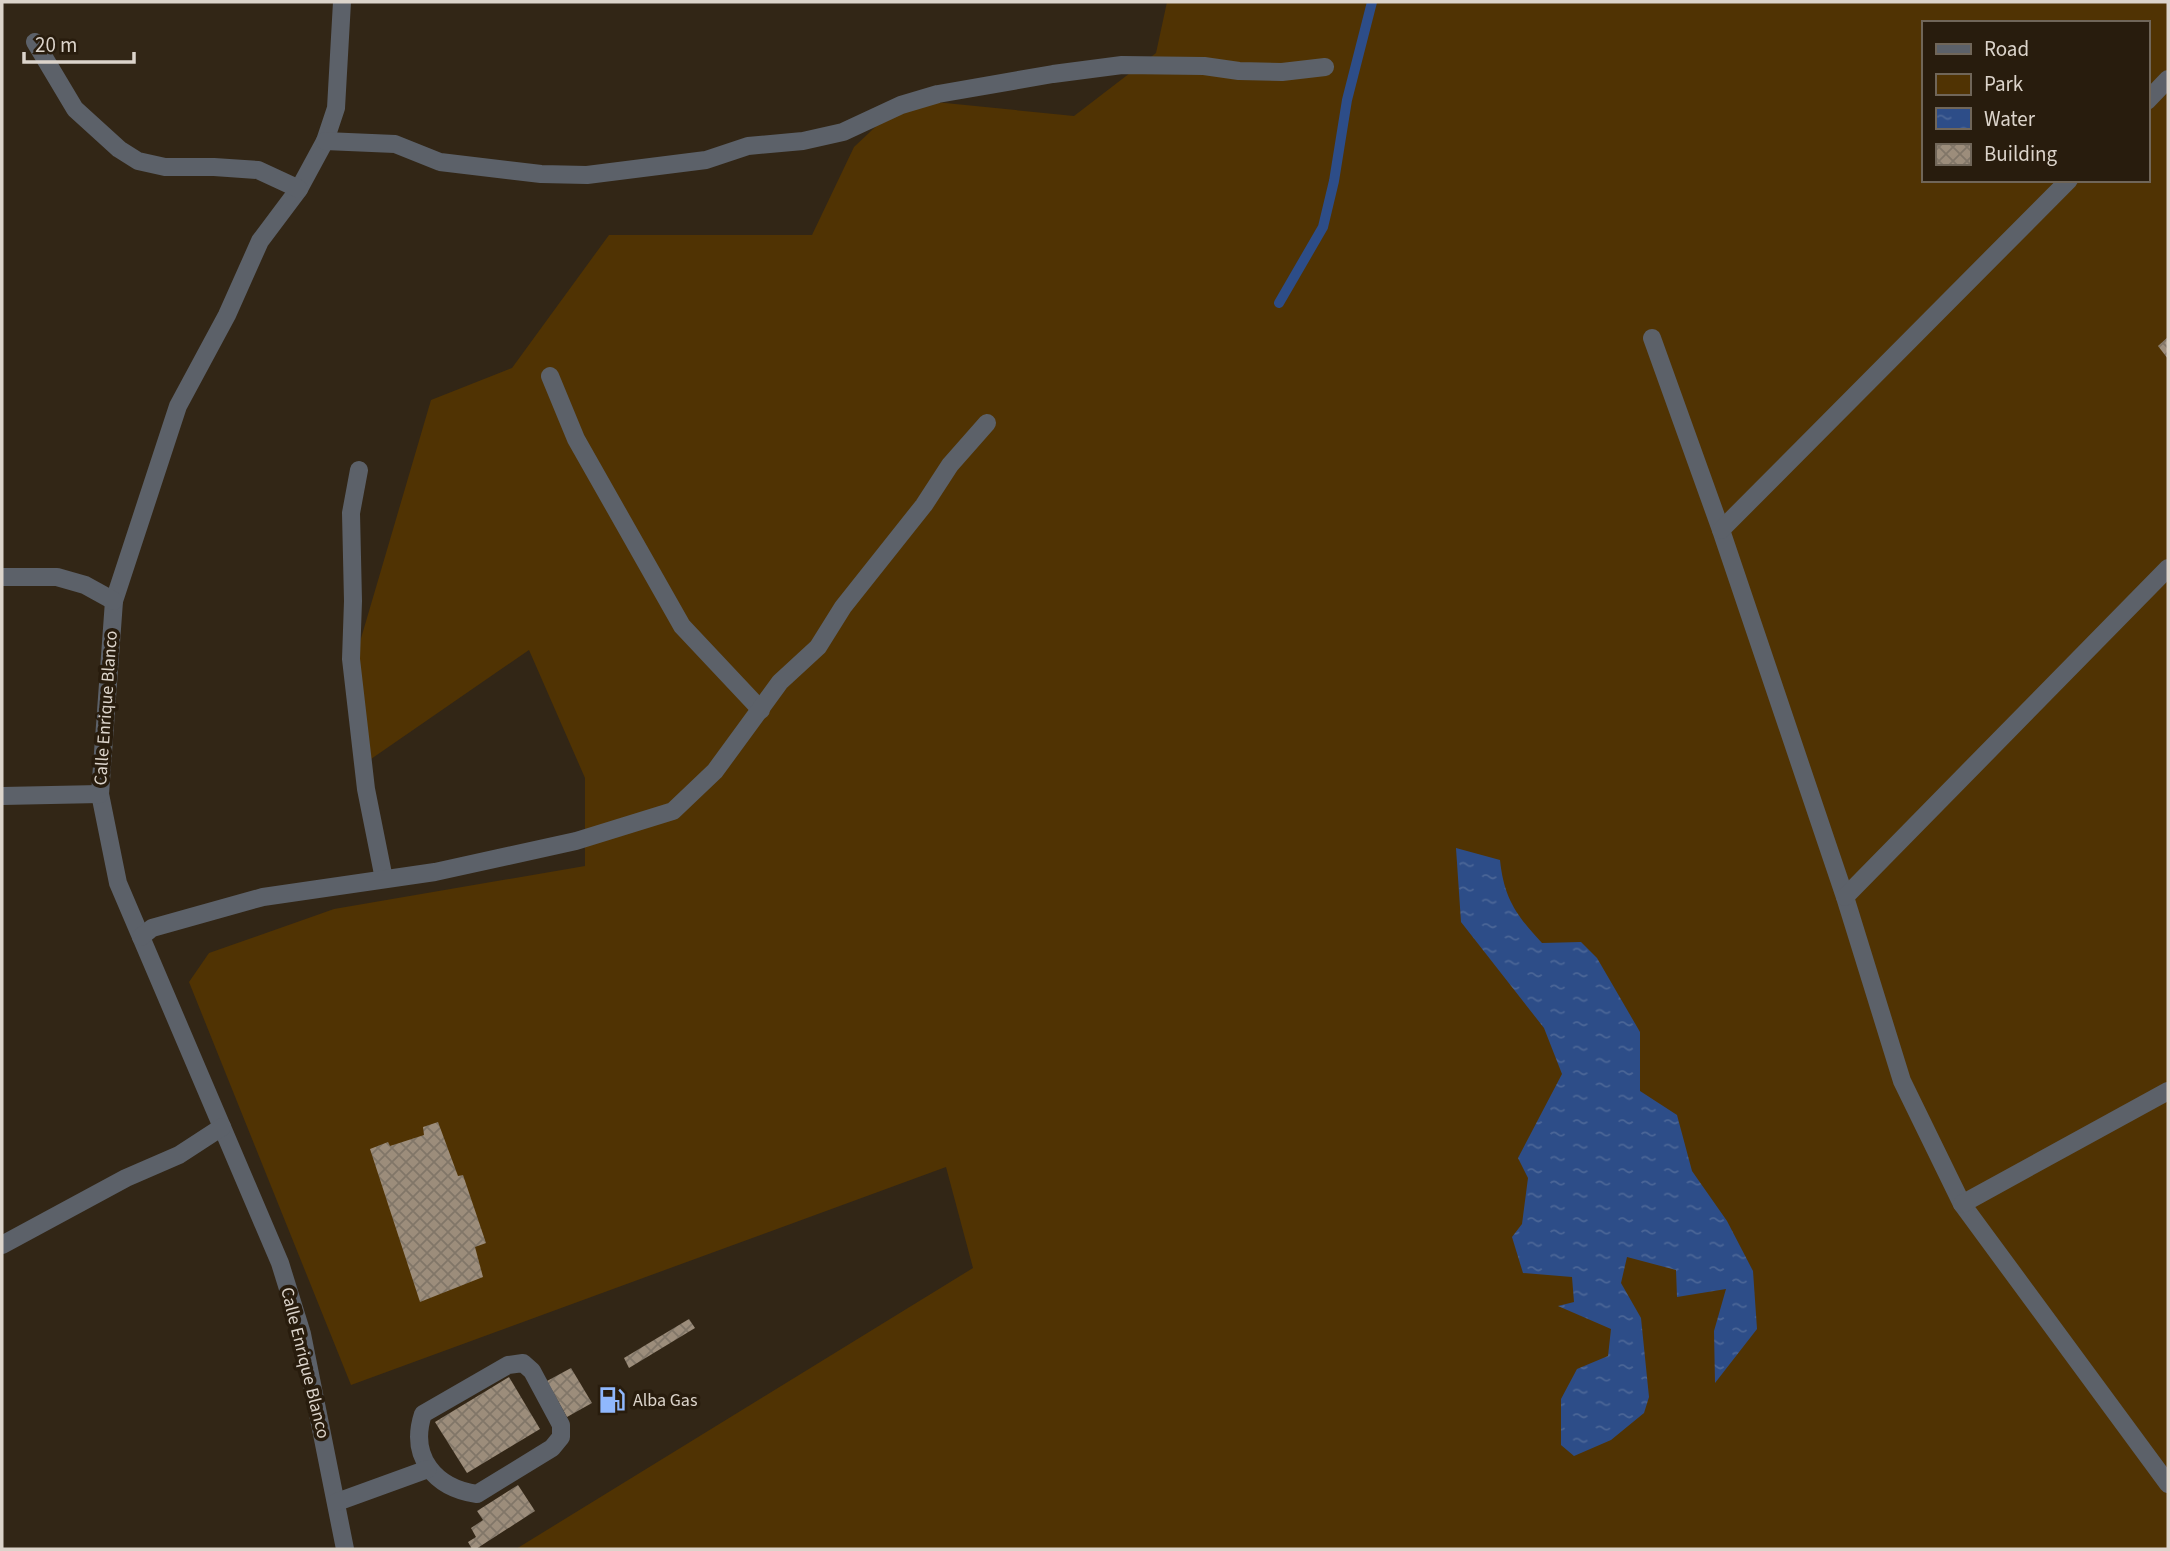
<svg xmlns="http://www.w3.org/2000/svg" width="2170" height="1551" font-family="'Source Sans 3',sans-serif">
<defs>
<pattern id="water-ripples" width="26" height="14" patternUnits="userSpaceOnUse" patternTransform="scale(1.75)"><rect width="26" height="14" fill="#2d4d88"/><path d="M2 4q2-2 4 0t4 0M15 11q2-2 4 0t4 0" fill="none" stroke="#4b6697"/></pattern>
<pattern id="building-cross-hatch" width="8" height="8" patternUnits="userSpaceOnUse" patternTransform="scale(1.75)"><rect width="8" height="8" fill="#9c8d7b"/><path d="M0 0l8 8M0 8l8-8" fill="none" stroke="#817668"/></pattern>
</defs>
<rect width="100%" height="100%" fill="#322616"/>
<!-- green -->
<path fill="#503303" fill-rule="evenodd" d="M1167,2H2168V1549H516L973,1268L946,1167L351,1385L189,982L209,953L334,909L585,866V778L529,650L358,768L352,669L431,400L512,368L609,235H812L854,147L905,99L1074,116L1156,53ZM1923,23H2147V180H1923Z"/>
<!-- water -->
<path fill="url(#water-ripples)" d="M1456,848L1500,860C1504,899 1517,916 1542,943L1581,942L1597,958L1640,1032V1091L1677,1115L1692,1171L1727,1221L1753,1271L1757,1329L1715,1383L1714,1331L1726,1289L1677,1297L1676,1270L1627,1257L1621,1283L1641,1318L1649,1397L1644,1413L1611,1440L1574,1456L1561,1445V1399L1577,1369L1608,1356L1611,1329L1558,1306L1574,1302L1572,1277L1523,1273L1512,1237L1522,1224L1528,1178L1518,1158L1562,1074L1544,1028L1461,922Z"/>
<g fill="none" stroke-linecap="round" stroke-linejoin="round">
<!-- stream -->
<polyline stroke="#2d4d88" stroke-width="10" points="1279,303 1323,227 1334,181 1347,100 1372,2"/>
</g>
<!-- building -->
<g fill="url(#building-cross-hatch)">
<polygon points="2168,337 2168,359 2158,346"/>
<polygon points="438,1122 458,1176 463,1175 486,1243 475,1247 483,1277 420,1302 370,1149 388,1142 390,1146 424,1135 423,1127"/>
<polygon points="689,1319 695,1328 629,1368 624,1358"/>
<polygon points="571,1368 592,1403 567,1417 547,1381"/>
<polygon points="509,1377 540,1429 467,1473 435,1422"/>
<polygon points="518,1485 535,1511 476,1549 472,1549 468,1542 476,1537 471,1528 483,1520 477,1511"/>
</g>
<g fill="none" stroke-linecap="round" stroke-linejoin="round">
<!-- minor -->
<g stroke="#5c6169" stroke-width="18">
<polyline points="342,2 336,108 325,141 299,189 260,241 227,315 178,406 114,601 100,794 118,883 280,1263 302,1334 345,1549"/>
<polyline points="35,42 75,109 119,149 138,161 165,167 214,167 258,170 299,189"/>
<polyline points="2147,101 2168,79"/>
<polyline points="325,141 395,144 440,162 541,174 587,175 706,160 748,146 803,141 843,132 901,105 938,94 1053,74 1122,65 1204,66 1239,71 1282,72 1325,67"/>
<polyline points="1652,338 1721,530 1845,897 1902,1081 1962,1204 2168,1484"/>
<polyline points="550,376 576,439 682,626 761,710"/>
<polyline points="359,470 351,513 353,601 351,659 366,789 384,879"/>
<polyline points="1721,530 2069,180"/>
<polyline points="2,577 57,577 85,585 114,601"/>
<polyline points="2,796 100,794"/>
<polyline points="1845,897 2168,568"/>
<polyline points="141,937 152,928 263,897 435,872 576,841 673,811 715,771 780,682 818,647 843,607 924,505 950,465 987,423"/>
<polyline points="1962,1204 2168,1091"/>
<polyline points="2,1245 126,1178 179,1155 222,1127"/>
<path d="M523,1363L532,1371L561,1425V1437L552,1448L477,1494C435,1488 409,1457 423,1414L508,1365Z"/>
<polyline points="337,1502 428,1469"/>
</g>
</g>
<!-- icons -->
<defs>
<symbol id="fuel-bare" viewBox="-9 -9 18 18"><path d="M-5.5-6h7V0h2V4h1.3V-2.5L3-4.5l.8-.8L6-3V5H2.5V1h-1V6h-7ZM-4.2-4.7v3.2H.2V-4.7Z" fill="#90b8fd" stroke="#281c0d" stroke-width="2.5" paint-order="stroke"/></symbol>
</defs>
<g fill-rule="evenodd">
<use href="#fuel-bare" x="593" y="1381" width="38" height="38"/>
</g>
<g text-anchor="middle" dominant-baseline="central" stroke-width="7" stroke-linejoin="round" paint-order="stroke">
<!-- street labels -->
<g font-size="18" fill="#dcd4cb" stroke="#281c0d">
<text transform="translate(106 708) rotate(-86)">Calle Enrique Blanco</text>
<text transform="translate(305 1363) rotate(76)">Calle Enrique Blanco</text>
</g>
<!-- poi labels -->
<g font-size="18" fill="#dcd4cb" stroke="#281c0d" text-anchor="start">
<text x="633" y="1400">Alba Gas</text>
</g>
</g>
<!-- border -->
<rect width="2170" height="1551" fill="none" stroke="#dcd4cb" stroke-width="7"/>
<!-- legend -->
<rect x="1922" y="21" width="228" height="161" fill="#281c0d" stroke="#706659" stroke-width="2"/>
<rect x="1936" y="44" width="35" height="10" fill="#5c6169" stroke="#706659" stroke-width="2"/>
<text x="1984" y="56" font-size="21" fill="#dcd4cb">Road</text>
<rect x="1936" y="74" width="35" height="21" fill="#503303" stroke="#706659" stroke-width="2"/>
<text x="1984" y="91" font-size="21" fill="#dcd4cb">Park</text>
<rect x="1936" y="108" width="35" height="21" fill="url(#water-ripples)" stroke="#706659" stroke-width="2"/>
<text x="1984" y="126" font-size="21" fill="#dcd4cb">Water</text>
<rect x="1936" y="144" width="35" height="21" fill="url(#building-cross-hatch)" stroke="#706659" stroke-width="2"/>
<text x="1984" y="161" font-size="21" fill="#dcd4cb">Building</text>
<!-- scale -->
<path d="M24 52v10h110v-10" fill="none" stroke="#dcd4cb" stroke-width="3.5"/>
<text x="35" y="52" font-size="21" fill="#dcd4cb" stroke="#281c0d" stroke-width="5" paint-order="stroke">20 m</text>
</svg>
